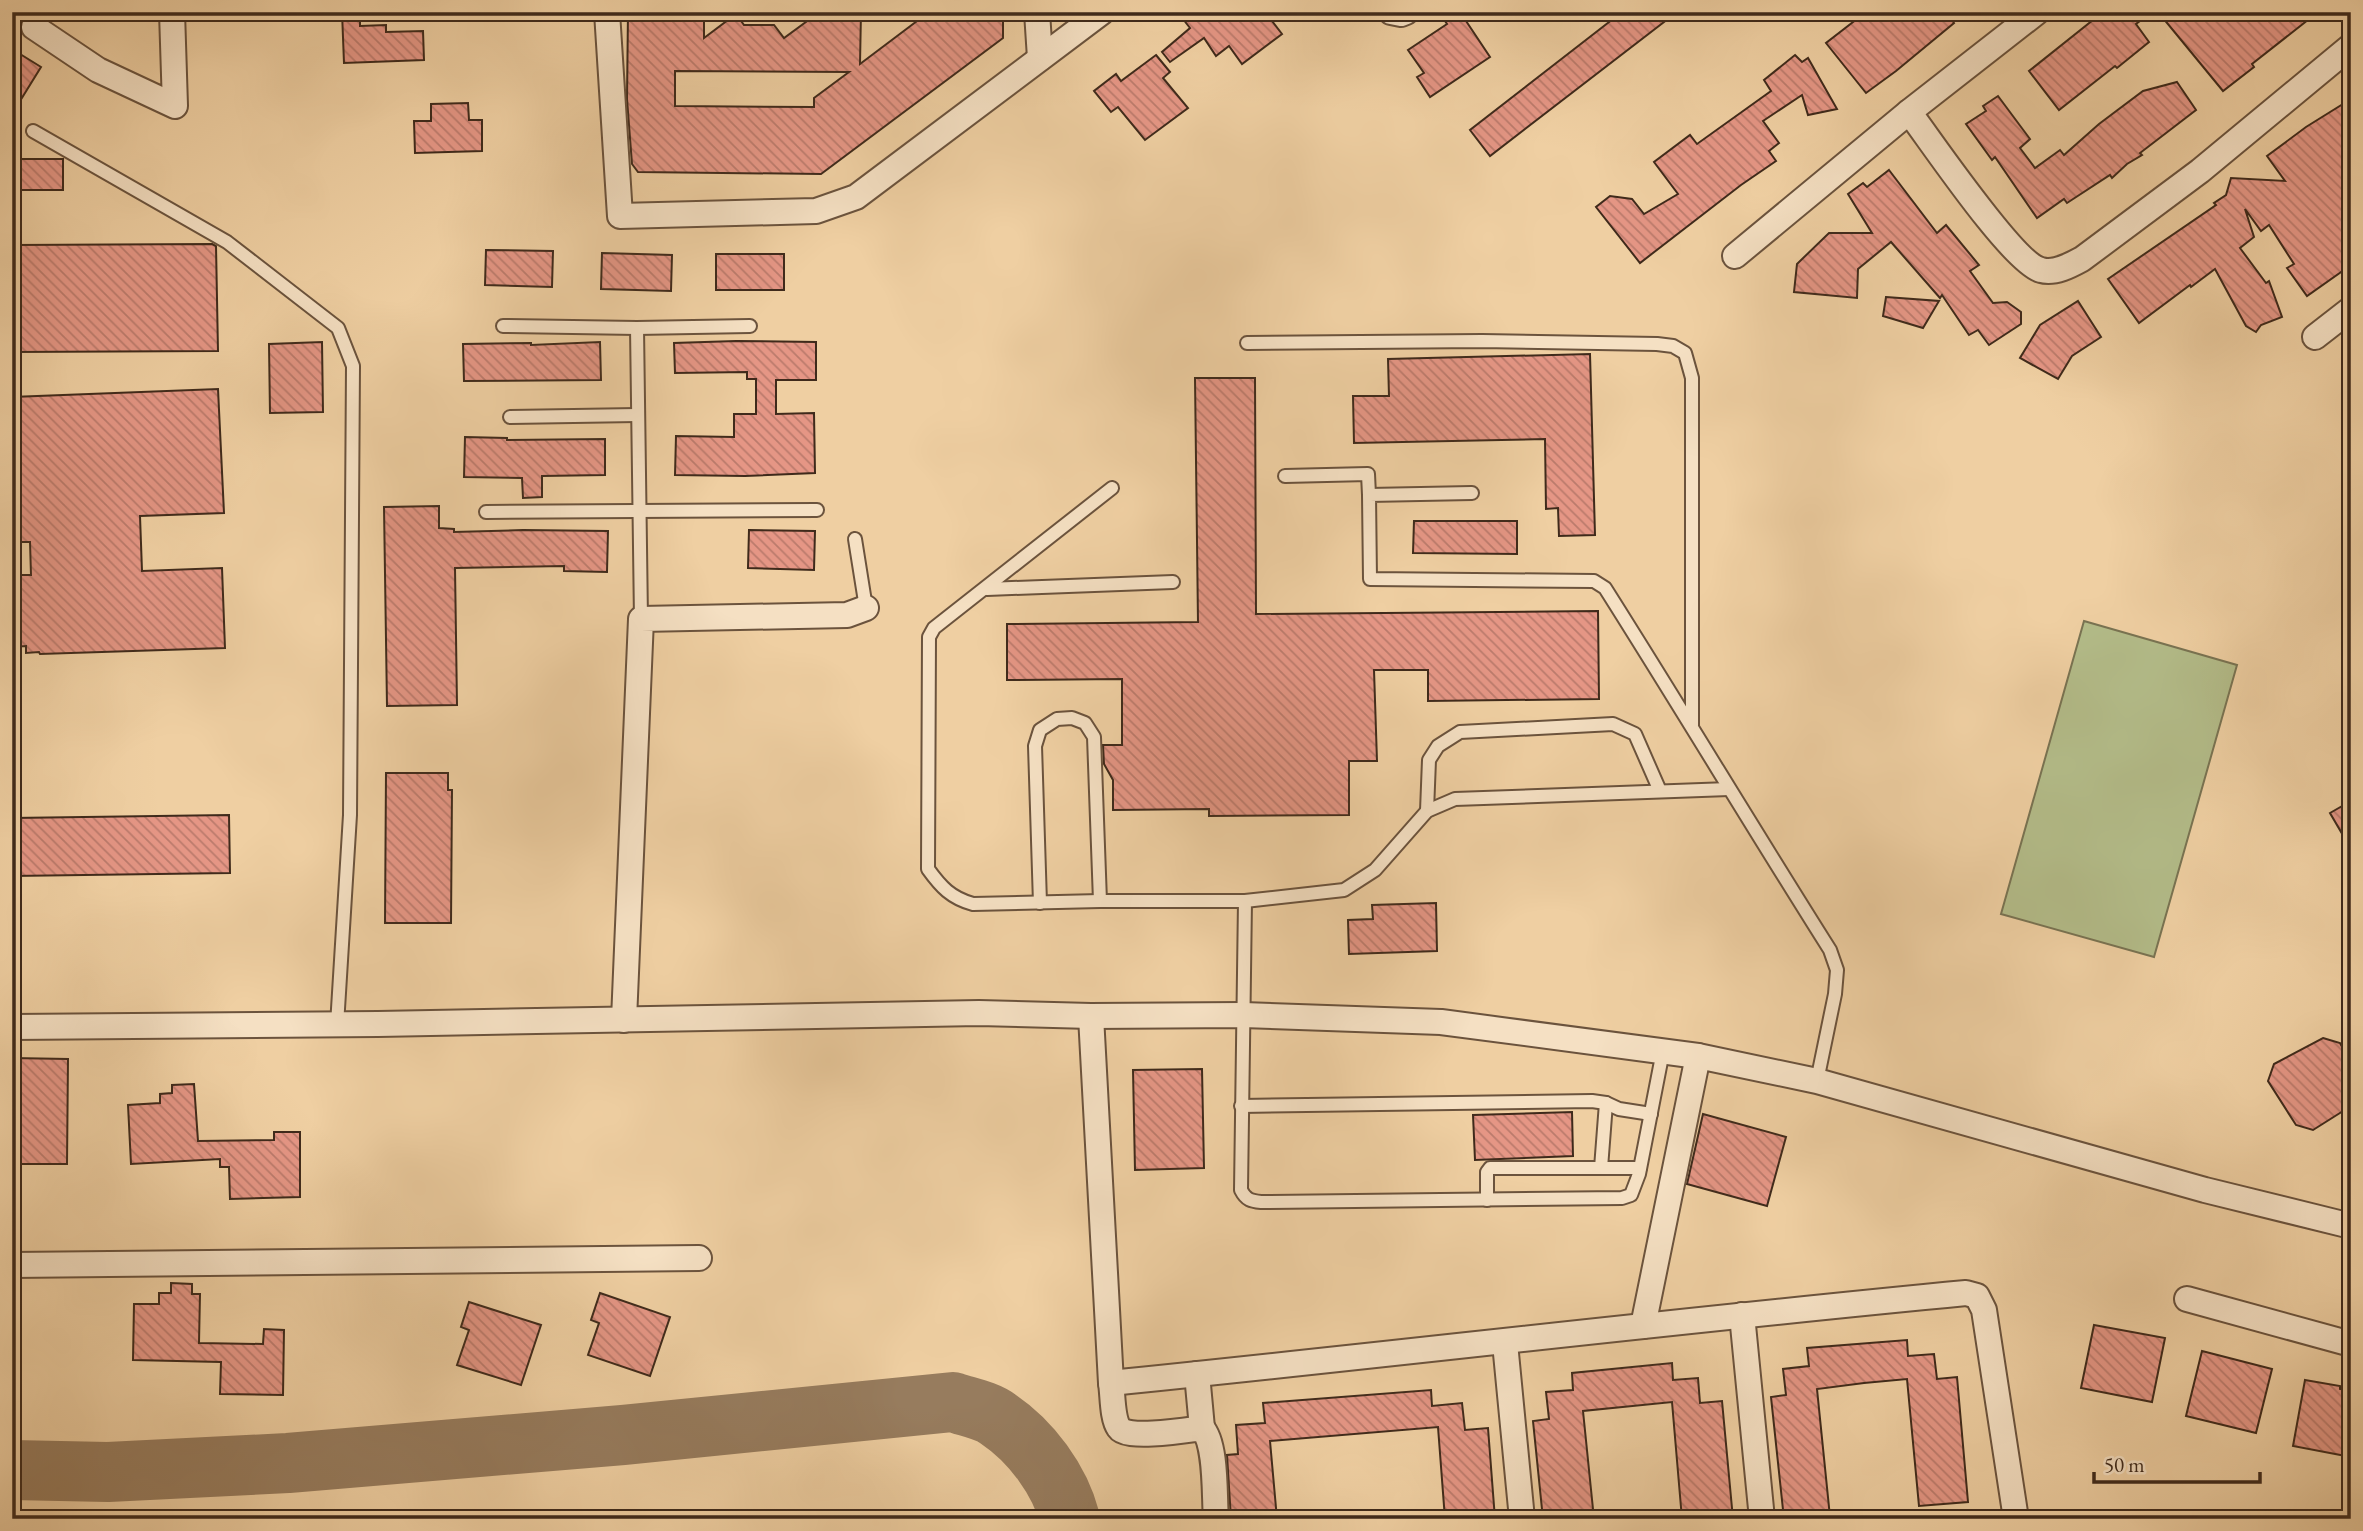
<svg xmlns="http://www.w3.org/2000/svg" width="2363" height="1531" font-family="'EB Garamond',serif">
<defs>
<pattern id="building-back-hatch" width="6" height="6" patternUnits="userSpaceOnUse" patternTransform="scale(1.75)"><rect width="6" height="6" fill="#e59685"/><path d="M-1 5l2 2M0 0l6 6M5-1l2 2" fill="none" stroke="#bb7b6c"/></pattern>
</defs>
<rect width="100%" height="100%" fill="#efcfa2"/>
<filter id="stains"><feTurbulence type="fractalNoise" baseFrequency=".00286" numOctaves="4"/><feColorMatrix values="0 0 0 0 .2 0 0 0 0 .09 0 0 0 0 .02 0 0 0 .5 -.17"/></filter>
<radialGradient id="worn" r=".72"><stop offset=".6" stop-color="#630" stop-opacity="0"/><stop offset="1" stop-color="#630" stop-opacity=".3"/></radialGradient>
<!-- pitch -->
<polygon fill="#b3bc89" stroke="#797352" stroke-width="2" points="2084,621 2237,665 2154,957 2001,914"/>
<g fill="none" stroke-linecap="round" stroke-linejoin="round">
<!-- taxiway -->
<path stroke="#977c5e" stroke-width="60" d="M12,1470L108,1472L288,1463L623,1435L953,1402C967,1407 986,1410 998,1419C1031,1441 1060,1480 1070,1519"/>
</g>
<!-- building -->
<g fill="url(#building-back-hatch)" stroke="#3f2a1b" stroke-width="2" fill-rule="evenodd">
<polygon points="342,12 360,12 360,26 386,25 386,32 423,31 424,60 344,63"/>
<path d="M628,12H704V38L736,14L744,25H774L784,38L814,16V12H861L860,64L929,12H1003V38L821,174L638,172L632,164L627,99ZM675,71L849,72L814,98V107L675,106Z"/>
<polygon points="1193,12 1265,12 1282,34 1242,64 1229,46 1216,56 1204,38 1170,62 1162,52 1190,28 1183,19"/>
<polygon points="1439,12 1460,12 1490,57 1430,97 1417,77 1424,73 1408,50 1447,24"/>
<polygon points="1622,12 1677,12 1490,156 1470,130"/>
<polygon points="1866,12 1946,12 1954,23 1896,71 1866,93 1826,43"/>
<polygon points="2103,12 2152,12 2136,24 2149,42 2117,68 2115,66 2059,110 2029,71"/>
<polygon points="2158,12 2318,12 2252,64 2254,67 2223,91"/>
<polygon points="12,49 41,67 12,114"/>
<polygon points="1156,55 1170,72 1163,78 1188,108 1145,140 1118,107 1111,112 1094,91 1116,74 1121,81"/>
<polygon points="1795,55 1802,62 1808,58 1837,109 1808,115 1802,95 1763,121 1779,143 1769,151 1776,161 1741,185 1640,263 1596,207 1610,196 1632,199 1644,214 1678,194 1654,162 1690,135 1697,144 1771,91 1764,80"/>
<polygon points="2177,82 2196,110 2140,153 2142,155 2127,164 2112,178 2110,175 2067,203 2064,199 2037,218 1995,157 1992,160 1966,124 1986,111 1983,106 1998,96 2030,139 2020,148 2035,168 2060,150 2064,155 2099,124 2143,91"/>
<polygon points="2351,99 2351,265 2307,296 2287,268 2294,264 2269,225 2261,231 2245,209 2254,237 2240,248 2266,283 2269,281 2282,317 2261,325 2256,332 2246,326 2215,269 2191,287 2190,285 2139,323 2108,279 2216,205 2214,203 2226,195 2231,178 2285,181 2267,156 2306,127"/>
<polygon points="468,103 469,120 482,120 482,151 415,153 414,121 431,121 431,104"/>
<rect x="12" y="159" width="51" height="31"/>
<polygon points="1889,170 1937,233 1946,225 1979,265 1970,271 1993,303 2007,302 2021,312 2021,324 1989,345 1978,330 1969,335 1942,295 1940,298 1891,242 1858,269 1857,298 1794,292 1797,264 1829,233 1872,233 1848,194 1863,183 1867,187"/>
<polygon points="212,244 216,246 218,351 12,352 12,245"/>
<polygon points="486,250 553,251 552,287 485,285"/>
<polygon points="602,253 672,255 671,291 601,289"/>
<rect x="716" y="254" width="68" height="36"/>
<polygon points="1886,297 1939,301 1923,328 1883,316"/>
<polygon points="2078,301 2101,337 2072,356 2058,379 2020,358 2040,325"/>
<polygon points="736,341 816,342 816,380 776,380 776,414 814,413 815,473 745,476 675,475 676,436 734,437 734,414 756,414 756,379 747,379 747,372 675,373 674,343"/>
<polygon points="322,342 323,412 270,413 269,344"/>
<polygon points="600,342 601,380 464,381 463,344 531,343 531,345"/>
<polygon points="1590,354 1595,535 1559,536 1558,508 1546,509 1545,439 1354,443 1353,396 1389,396 1388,359"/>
<polygon points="1195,378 1255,378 1256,614 1598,611 1599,699 1428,701 1428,670 1374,670 1377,761 1349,761 1349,815 1209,816 1209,809 1113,810 1113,780 1104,764 1103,745 1122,745 1122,679 1007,680 1007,624 1198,622"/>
<polygon points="218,389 224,513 140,516 142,571 222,568 225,648 40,654 39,652 26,653 26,646 12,647 12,575 31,575 30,542 12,542 12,397"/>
<polygon points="465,437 507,438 507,440 605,439 605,475 542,476 542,497 523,498 522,478 464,477"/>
<polygon points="439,506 439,528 454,529 454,532 523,530 608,531 607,572 564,571 564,566 455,568 457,705 387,706 384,507"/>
<polygon points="1414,521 1517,521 1517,554 1413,553"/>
<polygon points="749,530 815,531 814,570 748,568"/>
<polygon points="386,773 448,773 448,790 452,790 451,923 385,923"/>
<polygon points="2351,801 2351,849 2330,813"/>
<polygon points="229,815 230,873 12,876 12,818"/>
<polygon points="1436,903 1437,951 1349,954 1348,920 1373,919 1372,905"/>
<polygon points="2323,1038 2340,1043 2351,1063 2351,1106 2313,1130 2296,1125 2268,1081 2274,1064"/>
<polygon points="12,1058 68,1059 67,1164 12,1164"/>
<polygon points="1202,1069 1204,1168 1135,1170 1133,1070"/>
<polygon points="194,1084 198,1141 274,1140 274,1132 300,1132 300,1197 230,1199 229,1167 220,1167 220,1159 131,1164 128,1105 160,1103 160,1094 172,1093 172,1085"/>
<polygon points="1572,1112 1573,1156 1475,1160 1473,1115"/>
<polygon points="1703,1114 1786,1137 1767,1206 1687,1184"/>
<polygon points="171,1283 192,1284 192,1294 200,1294 199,1343 263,1344 264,1329 284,1330 283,1395 220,1394 221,1362 133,1360 134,1304 159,1304 159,1293 171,1293"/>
<polygon points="600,1293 670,1317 650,1376 588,1355 599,1323 591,1320"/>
<polygon points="469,1302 541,1325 521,1385 457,1365 469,1330 461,1327"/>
<polygon points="2094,1325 2165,1338 2152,1402 2081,1388"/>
<polygon points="1907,1340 1908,1356 1934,1354 1937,1379 1957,1377 1968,1502 1919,1506 1907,1379 1864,1383 1817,1389 1830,1517 1784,1519 1771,1397 1786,1395 1783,1369 1809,1366 1807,1348"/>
<polygon points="2202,1351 2272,1369 2256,1433 2186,1416"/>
<polygon points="1672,1363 1673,1380 1698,1378 1700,1403 1722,1401 1733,1519 1682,1519 1672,1402 1583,1411 1594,1519 1543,1519 1533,1421 1549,1419 1546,1392 1573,1390 1572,1373"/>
<polygon points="2305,1380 2340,1386 2340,1389 2351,1391 2351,1457 2293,1446"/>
<polygon points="1431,1390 1432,1406 1462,1403 1465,1430 1488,1428 1495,1519 1445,1519 1438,1427 1270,1441 1277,1519 1231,1519 1227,1455 1238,1454 1236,1425 1265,1423 1263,1403"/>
</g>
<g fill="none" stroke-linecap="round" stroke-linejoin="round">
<defs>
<g id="service">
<polyline points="33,131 227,242 338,328 353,366 350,815 337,1025"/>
<polyline points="503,326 637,328 750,326"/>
<polyline points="637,328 641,619"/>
<polyline points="1247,343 1482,341 1657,344 1673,346 1685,353 1692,378 1692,725"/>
<polyline points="510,417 637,415"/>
<polyline points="1285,476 1368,474 1369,495"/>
<path d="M1112,488L934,628L929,637L928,869C941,887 951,898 973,904L1100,901H1245"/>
<path d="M1472,493L1369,495L1370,579L1594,581L1605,588C1681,708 1754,830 1830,950L1837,970L1835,994L1817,1081"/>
<polyline points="486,512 817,510"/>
<polyline points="855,539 866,608"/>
<polyline points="987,589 1173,582"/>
<polyline points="1427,811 1429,760 1438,746 1460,732 1613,724 1635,734 1660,791"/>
<polyline points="1040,903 1035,746 1040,730 1057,719 1072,718 1085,723 1094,737 1100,901"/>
<path d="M1663,1051L1639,1174L1631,1195L1622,1198L1261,1202C1251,1201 1246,1200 1241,1190L1245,901L1344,890L1375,870L1427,811L1455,799L1729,789"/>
<polyline points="1241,1106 1592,1101 1606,1103 1619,1109 1651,1114"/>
<polyline points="1601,1168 1606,1103"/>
<polyline points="1487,1200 1487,1172 1490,1168 1640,1168"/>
</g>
<g id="minor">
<polyline points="607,12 620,216 816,211 856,197 1102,12"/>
<polyline points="1037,12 1040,58"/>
<polyline points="1391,12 1401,14 1406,12"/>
<polyline points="34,27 98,70 175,106 172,12"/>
<path d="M1909,112C1931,141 2013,263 2041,270C2055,274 2071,265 2082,259L2200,171L2351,46"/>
<polyline points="1735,256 1909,112 2037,12"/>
<polyline points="2315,337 2351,309"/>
<path d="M1091,1016L1111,1383C1113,1396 1112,1418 1119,1428C1127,1440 1187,1430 1202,1428C1217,1444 1214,1497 1216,1519"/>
<polyline points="624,1020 641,619 847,615 866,608"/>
<polyline points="12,1027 378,1024 979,1013 1091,1016 1243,1015 1441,1022 1698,1056 1817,1081 2205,1190 2351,1226"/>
<polyline points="12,1265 699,1258"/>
<polyline points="2187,1299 2351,1344"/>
<polyline points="1742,1315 1762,1519"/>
<polyline points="1643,1326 1698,1056"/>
<polyline points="1505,1343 1522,1519"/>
<polyline points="1197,1374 1202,1428"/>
<path d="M1111,1383C1396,1354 1681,1320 1966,1293L1977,1296L1984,1310L2016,1519"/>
</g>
</defs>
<!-- service casing -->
<use href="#service" stroke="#6b533d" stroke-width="16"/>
<!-- minor casing -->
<use href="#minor" stroke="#6b533d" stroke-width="28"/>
<!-- service -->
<use href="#service" stroke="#f5e0c3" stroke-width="12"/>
<!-- minor -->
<use href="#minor" stroke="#f5e0c3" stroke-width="24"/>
</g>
<!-- margin -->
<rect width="2363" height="1531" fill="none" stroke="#efcfa2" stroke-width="42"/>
<rect x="14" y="14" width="2335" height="1503" fill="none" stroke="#3f2a1b" stroke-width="3.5"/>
<rect x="21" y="21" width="2321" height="1489" fill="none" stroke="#3f2a1b" stroke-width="2"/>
<!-- scale -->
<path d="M2094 1472v10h166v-10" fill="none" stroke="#3f2a1b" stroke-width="3.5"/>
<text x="2104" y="1472" font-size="21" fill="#3f2a1b" stroke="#f5e0c3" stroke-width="5" paint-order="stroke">50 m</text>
<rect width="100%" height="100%" filter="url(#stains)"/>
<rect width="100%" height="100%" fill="url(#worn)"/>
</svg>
